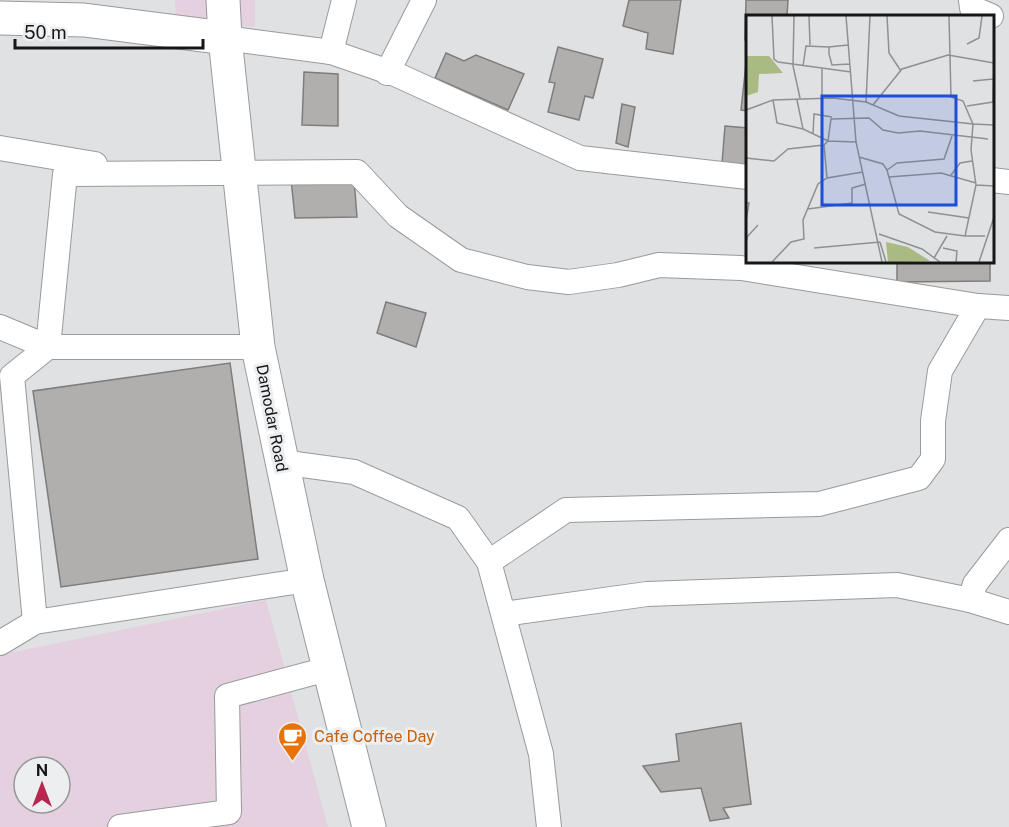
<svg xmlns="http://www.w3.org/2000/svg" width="1009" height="827" font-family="'Public Sans',sans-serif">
<rect width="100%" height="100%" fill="#e0e1e3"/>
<!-- commercial -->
<g fill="#e5d0df" fill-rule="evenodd">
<polygon points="175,0 255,0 255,27 176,18"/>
<path d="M266,600L328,827H0V655ZM24,767H60V803H24Z"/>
</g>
<!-- building -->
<g fill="#b1afae" stroke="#7f7d7c" stroke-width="1.5">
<polygon points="629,0 681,0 673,54 646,49 648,33 623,26"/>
<polygon points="746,0 788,0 787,16 748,16 748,41 745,40"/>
<polygon points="558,47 603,59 593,98 585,96 579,120 548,112 555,83 549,82"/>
<polygon points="446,53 464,61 476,55 524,74 508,110 435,78"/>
<polygon points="747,55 748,55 748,111 741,110"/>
<polygon points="304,72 338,74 338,126 302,125"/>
<polygon points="622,104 635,107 628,147 616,143"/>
<polygon points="725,126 748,128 748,165 722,163"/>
<polygon points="291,179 354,179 357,217 295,218"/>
<polygon points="897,261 990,261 990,281 897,282"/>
<polygon points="386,302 426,313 416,347 377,333"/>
<polygon points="230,363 258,559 61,587 33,391"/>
<polygon points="741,723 751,804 723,808 729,818 710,821 701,788 661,792 643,766 679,761 676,734"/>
</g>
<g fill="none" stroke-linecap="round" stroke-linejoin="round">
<defs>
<g id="street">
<polyline points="971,0 972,8 991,16"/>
<polyline points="225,38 331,52 395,74 580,158 748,177"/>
<polyline points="331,52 344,0"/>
<polyline points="387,73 424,0"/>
<polyline points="0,148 95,164"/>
<polyline points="992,180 1009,182"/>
<polyline points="0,327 48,347 258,347"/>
<polyline points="281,462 354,472 458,518 489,562 541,754 549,827"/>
<polyline points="489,562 566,510 819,504 919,478 933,459 933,421 940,371 978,306"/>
<polyline points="970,600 975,584 1009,540"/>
<polyline points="504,614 647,594 897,585 970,600 1009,612"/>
<polyline points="35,622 12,376 48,347 65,174 357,172 398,216 461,260 527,277 569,282 618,275 659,265 741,268 978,306 1009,308"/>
<polyline points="0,643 35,622 307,580"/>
<polyline points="120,827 229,812 227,696 331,668"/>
</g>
<g id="secondary">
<polyline points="223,0 225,38 258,347 307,580 369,827"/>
<polyline points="0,18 84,20 225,38"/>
</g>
</defs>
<!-- street casing -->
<use href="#street" stroke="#999a9c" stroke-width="26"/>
<!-- secondary casing -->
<use href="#secondary" stroke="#999a9c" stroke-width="35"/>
<!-- street -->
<use href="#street" stroke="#fff" stroke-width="24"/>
<!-- secondary -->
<use href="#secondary" stroke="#fff" stroke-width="33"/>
</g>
<!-- icons -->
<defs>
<symbol id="cafe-pin" viewBox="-11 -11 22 30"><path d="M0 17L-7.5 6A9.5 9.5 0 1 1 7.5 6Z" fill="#e8710a" stroke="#edeef0"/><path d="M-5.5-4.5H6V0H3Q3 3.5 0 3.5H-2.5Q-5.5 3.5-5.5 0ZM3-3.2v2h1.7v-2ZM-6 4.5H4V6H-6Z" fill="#fff"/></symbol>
</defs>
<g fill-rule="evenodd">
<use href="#cafe-pin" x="276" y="720" width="33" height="45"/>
</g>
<g text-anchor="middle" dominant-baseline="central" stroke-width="6" stroke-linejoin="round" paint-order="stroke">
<!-- street labels -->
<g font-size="16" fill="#161617" stroke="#edeef0">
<text transform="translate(272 418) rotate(79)">Damodar Road</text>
</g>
<!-- food labels -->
<g font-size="16" fill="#c56008" stroke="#edeef0" text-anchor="start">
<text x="314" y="736">Cafe Coffee Day</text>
</g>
</g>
<!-- overview -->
<g transform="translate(746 15)">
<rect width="248" height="248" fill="#e0e1e3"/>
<path d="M0,41H23L37,58L13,59L12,77L0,81ZM140,227L162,232L184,246L142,247Z" fill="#a9ba82"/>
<path fill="none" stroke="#8f9091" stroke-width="1.5" d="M26,1L28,44L32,47L105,57M48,1L47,51L54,83M63,1L64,30M100,1L110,127L136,247M141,1L143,38L155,56M203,1L205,82L217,86L227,109L248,110M221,29L233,23L236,1M102,30L83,32V39L86,50L104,49M57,51L60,31L83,32M227,66L247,64M76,83V54M27,85L31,108L57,114M51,85L57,114L82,126L110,127M120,87L124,1M127,90L156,54L202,40L248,48M221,91L247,87L248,50M0,95L27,85L87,83L120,87L153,101L227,109L225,135L230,170L219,221H239M67,119L68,99L86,102M113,142L137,149L141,155L153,199L189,217L219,221M0,143L28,146L42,134L78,130M141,155L151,148L198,144L206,121M205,160L214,148L226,146M143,162L195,158L230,168M81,163L78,130L82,126L85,104L123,103L137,115L152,118L174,116L242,124M230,170L248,171M0,188H3L0,206M62,194L106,188V173L120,169M182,197L223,203M133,219L176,234L194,247M134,227L140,247M0,229L1,222L12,210M68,233L134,227M197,233L211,236L210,247M188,243L201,221M26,247L45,227L58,224L57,205L72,169L81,163L117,157M233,247L248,202"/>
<path fill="#1d4ed8" fill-opacity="0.15" stroke="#1d4ed8" stroke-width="3" d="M76,81H210V190H76Z"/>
<rect width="248" height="248" fill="none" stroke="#161617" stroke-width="3"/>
</g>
<!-- north arrow -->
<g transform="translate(42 785)"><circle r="28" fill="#edeef0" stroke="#979899" stroke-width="1.5"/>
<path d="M0-4.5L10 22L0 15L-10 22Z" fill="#b7264c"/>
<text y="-9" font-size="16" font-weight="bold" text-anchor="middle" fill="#161617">N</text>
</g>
<!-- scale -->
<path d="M15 39v9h188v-9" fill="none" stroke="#161617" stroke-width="3"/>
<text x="24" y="39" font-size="18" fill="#161617" stroke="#edeef0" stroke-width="4.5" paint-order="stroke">50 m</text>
</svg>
